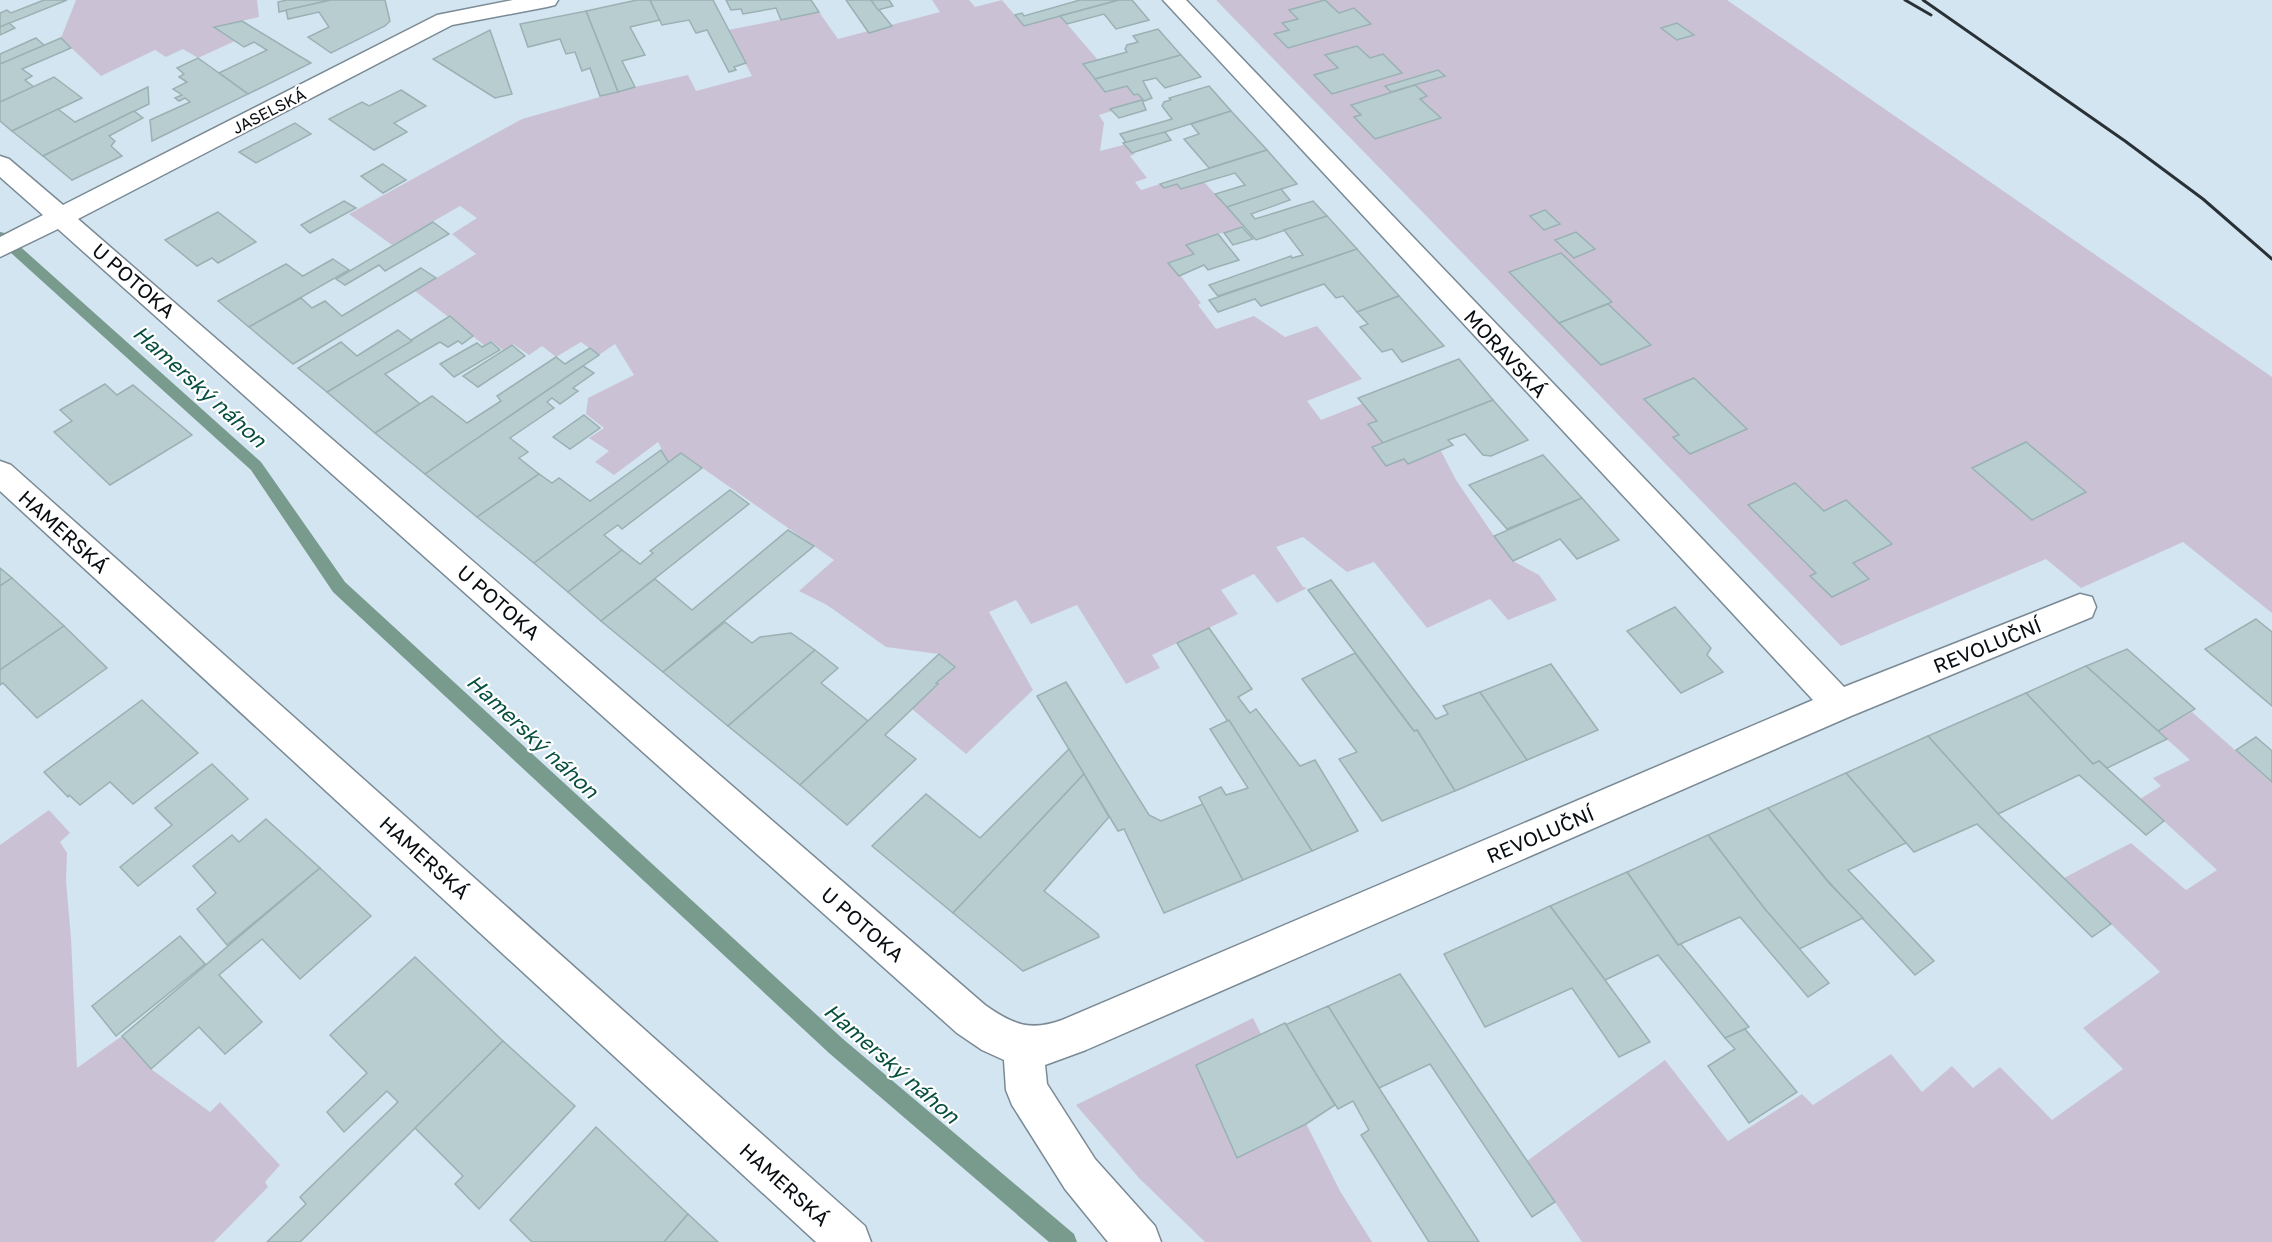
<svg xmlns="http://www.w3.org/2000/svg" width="2272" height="1242" font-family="'Golos Text',sans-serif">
<rect width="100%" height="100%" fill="#d3e5f1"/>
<!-- green -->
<g fill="#cac2d4">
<polygon points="76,0 257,0 259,17 214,27 235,41 198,58 183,49 166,57 155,50 101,76 61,38"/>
<polygon points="932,0 969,0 975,7 1002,0 1024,26 1060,16 1098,60 1083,65 1105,92 1127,86 1134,95 1138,94 1144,101 1099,115 1104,123 1100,151 1127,144 1135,154 1130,156 1147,178 1135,182 1141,190 1160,184 1164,188 1177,184 1204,182 1245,227 1218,234 1197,255 1172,264 1201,303 1198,305 1216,329 1254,316 1285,337 1317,326 1362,379 1307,401 1321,420 1364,403 1396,437 1372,447 1404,459 1408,464 1441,451 1456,480 1494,536 1513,561 1539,575 1557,600 1508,620 1490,599 1427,628 1374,562 1347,572 1303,537 1276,547 1303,587 1307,588 1277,603 1254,574 1221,590 1238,614 1152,655 1160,668 1126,684 1077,605 1031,624 1016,600 989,612 1033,690 966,754 912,709 938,685 936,683 955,667 939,654 886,647 827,605 799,591 834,560 681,453 669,463 658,442 614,475 595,462 609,451 589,438 604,428 586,414 588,398 634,375 615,344 599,355 581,342 556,357 542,346 529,355 513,344 503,350 491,341 484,345 415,291 476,254 452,234 477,218 460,206 392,245 349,214 522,119 635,87 688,75 696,91 752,76 728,30 819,12 838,39 940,12"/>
<polygon points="1216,0 1727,0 2272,377 2272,613 2183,542 2081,588 2046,559 1841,646 1477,268"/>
<polygon points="2192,712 2272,783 2272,1242 1582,1242 1527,1161 1665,1060 1728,1141 1802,1094 1813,1105 1891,1054 1922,1092 1952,1066 1973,1088 2000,1067 2052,1120 2123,1069 2083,1028 2160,972 2064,878 2131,843 2186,890 2217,870 2140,799 2161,786 2153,778 2190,760 2158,731"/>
<polygon points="49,810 70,833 60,842 67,853 66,881 71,938 77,1068 122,1036 151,1069 210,1112 220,1102 280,1165 265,1182 268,1187 214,1242 0,1242 0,845"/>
<polygon points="1253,1018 1340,1191 1372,1242 1205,1242 1139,1178 1076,1105"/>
</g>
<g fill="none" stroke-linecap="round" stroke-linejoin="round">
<!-- stream -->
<polygon fill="#789b8d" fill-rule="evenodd" points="0,232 5,233 261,462 345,582 843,1039 1074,1234 1077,1242 1049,1242 829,1053 333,592 251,470 0,243"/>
</g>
<!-- building -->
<g fill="#b7cdd0" stroke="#9ab1b3" stroke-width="1.5">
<polygon points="44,0 67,0 0,27 0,13 7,10 11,13"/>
<polygon points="287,0 331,0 279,12 278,2"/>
<polygon points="331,0 385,0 390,21 385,26 331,53 308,37 329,27 319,12 288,19 286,10"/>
<polygon points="637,0 650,0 660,20 630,27 645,55 622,61 635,87 618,92 586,11"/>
<polygon points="650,0 713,0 746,63 734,67 736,70 729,72 707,30 696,33 689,20 662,25"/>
<polygon points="726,0 811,0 819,12 781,20 776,8 743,14 741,9 731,10"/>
<polygon points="846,0 871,0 892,26 869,33"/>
<polygon points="871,0 889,0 893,6 878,10"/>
<polygon points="1080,0 1119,0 1024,26 1015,15 1022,13 1024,16"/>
<polygon points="1119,0 1132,0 1149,20 1116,29 1104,14 1067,24 1060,16"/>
<polygon points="1325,0 1339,13 1354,8 1371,24 1288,48 1274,34 1289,30 1282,23 1298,19 1289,10"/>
<polygon points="586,11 618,92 600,96 590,68 582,71 575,52 566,54 560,39 528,47 520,24"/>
<polygon points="242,21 311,63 248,94 219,73 267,50 254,42 244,47 214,27"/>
<polygon points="9,23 15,28 0,35 0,27"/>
<polygon points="1677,23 1694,35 1677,40 1661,28"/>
<polygon points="1158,29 1181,55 1095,79 1083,64 1127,52 1125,49 1127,45 1138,42 1133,36"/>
<polygon points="490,30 512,94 495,98 433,59"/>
<polygon points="36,38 45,46 0,64 0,54"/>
<polygon points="61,38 71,48 22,69 32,76 25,80 34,87 0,102 0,64"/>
<polygon points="1357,46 1370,58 1383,54 1402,73 1332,94 1314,75 1338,68 1325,55"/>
<polygon points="1181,55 1201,77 1165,88 1156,78 1143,81 1152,98 1144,101 1138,94 1134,95 1127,86 1105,92 1095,79"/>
<polygon points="198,58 248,94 152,141 150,120 190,102 185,98 179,101 175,98 182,95 173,89 187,82 179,77 184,74 177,68"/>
<polygon points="1438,70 1445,76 1391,92 1385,86"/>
<polygon points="54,77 82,98 12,131 0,121 0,102"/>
<polygon points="1415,85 1427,96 1420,99 1441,118 1375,139 1354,117 1361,115 1351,105"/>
<polygon points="1209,86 1231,111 1127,144 1120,134 1172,119 1162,106 1164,102 1171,100 1169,98"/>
<polygon points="148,87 149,104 43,156 12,131 58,109 75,122"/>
<polygon points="401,90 426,106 394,123 407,132 374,150 329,119 362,102 369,106"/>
<polygon points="1142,100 1146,110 1119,118 1110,109"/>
<polygon points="134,111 143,118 109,136 115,141 111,146 122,156 72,180 43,156"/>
<polygon points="1231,111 1267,150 1209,168 1184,139 1199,134 1191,124"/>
<polygon points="295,123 311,134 256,163 239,152"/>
<polygon points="1165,132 1171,140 1132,153 1123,143"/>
<polygon points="1267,150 1297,184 1227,207 1215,194 1245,185 1235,173 1181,189 1177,184 1164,188 1160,184"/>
<polygon points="383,164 406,180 383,193 361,176"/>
<polygon points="1281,189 1290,200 1251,214 1255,219 1313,201 1327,216 1256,240 1227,207"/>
<polygon points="344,201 356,208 310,233 301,225"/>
<polygon points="1545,210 1560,224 1544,230 1530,216"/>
<polygon points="218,212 256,242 218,263 212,258 197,266 165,240"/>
<polygon points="1327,216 1357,249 1218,296 1209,285 1291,256 1292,258 1303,255 1284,230"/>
<polygon points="433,222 449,234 385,271 379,265 345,285 336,279"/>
<polygon points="1242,227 1253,239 1233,245 1224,233"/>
<polygon points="1576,232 1595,249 1574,258 1555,240"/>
<polygon points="1218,234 1239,260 1208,270 1204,265 1179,276 1168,263 1194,254 1186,245"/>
<polygon points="1357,249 1399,296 1357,312 1343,296 1336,298 1324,284 1261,306 1255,299 1218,312 1209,300"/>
<polygon points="1561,253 1612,302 1559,323 1509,272"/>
<polygon points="333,259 349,270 249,327 218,301 286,264 303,276"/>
<polygon points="421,268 436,278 293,364 249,327 301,298 312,308 325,301 342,316"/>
<polygon points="1399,296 1444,346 1402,362 1392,349 1382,352 1360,327 1368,324 1357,312"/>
<polygon points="1608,304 1651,345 1601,365 1559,323"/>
<polygon points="450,316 473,336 462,344 458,341 448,347 440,342 385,374 420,404 375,433 327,392"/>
<polygon points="398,330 412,341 327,392 298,368 341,342 357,356"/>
<polygon points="491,342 500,350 454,377 440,364 477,343 482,347"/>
<polygon points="512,345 525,356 478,387 463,376"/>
<polygon points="590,348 599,355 425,474 375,433 432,396 467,423 501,401 497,396 556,357 565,364"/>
<polygon points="1459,359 1493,400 1383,443 1368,424 1377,421 1358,398"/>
<polygon points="583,366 594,373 573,388 578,391 560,404 552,398 547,402 554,408 510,438 528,452 519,458 539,474 477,517 425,474"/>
<polygon points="1694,378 1747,429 1690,454 1673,437 1679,435 1644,399"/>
<polygon points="105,384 117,395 133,385 192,435 110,485 54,432 72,421 60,410"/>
<polygon points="1493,400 1528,440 1491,456 1483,455 1465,434 1448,440 1453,445 1408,464 1404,459 1386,466 1372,447"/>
<polygon points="584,415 600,428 570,449 553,437"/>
<polygon points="2026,442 2086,492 2032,520 1972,468"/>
<polygon points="661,450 669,463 534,563 477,517 539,474 552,483 559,478 590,501"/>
<polygon points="681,453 702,468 622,529 618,525 604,535 622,550 568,592 534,563"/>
<polygon points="1543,455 1582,498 1507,529 1469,485"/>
<polygon points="1795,483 1824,511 1846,500 1892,544 1853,563 1869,579 1832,597 1810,576 1816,573 1748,505"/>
<polygon points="730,490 749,504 601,621 568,592 622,550 640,564 653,553 650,551"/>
<polygon points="1582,498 1619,540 1577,559 1560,539 1513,561 1494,536"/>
<polygon points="788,530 814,546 663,672 601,621 655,579 692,610"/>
<polygon points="0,568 12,578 0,586"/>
<polygon points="12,578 64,626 0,670 0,586"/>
<polygon points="1331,580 1436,719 1448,714 1443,706 1480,692 1527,760 1455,791 1417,730 1414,731 1308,590"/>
<polygon points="1675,607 1711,648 1707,655 1723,672 1681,693 1627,631"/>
<polygon points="2256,619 2272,632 2272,706 2205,649"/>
<polygon points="725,622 752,643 760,637 791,633 815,650 728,726 663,672"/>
<polygon points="64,626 107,668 37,718 3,683 0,685 0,670"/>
<polygon points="1209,628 1252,689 1238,697 1250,713 1256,709 1300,766 1315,760 1358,831 1312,851 1177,643"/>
<polygon points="2127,649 2195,709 2158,731 2086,666"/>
<polygon points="815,650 838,668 821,683 868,721 800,785 728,726"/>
<polygon points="1355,653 1414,731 1417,730 1455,791 1382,821 1339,759 1357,752 1302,679"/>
<polygon points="939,654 955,667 936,683 938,684 885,735 916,759 847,825 800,785"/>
<polygon points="1551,664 1598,730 1527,760 1480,692"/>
<polygon points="2086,666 2158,731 2167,739 2107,768 2099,761 2093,764 2026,693"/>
<polygon points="1066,682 1149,815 1161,821 1203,804 1243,880 1164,913 1124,829 1118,831 1037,696"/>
<polygon points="2026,693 2093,764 2099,761 2164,821 2146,835 2079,775 1998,814 1928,736"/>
<polygon points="142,700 198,753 133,804 110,782 80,805 69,795 68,797 44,772"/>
<polygon points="1229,720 1312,851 1243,880 1199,797 1221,787 1226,795 1248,788 1210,729"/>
<polygon points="1928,736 1998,814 2111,924 2092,937 1977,824 1914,852 1846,773"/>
<polygon points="2256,737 2272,751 2272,782 2236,750"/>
<polygon points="1069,749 1084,774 953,913 872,846 926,794 980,838"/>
<polygon points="212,764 248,799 138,886 120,867 172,825 155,808"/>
<polygon points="1846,773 1906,843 1848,870 1934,961 1915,975 1827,880 1768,808"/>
<polygon points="1084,774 1109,817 1044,891 1098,934 1099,937 1023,971 953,913"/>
<polygon points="1768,808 1829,883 1863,918 1799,949 1764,908 1708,835"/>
<polygon points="266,819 320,868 227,945 197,909 216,893 193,866 232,835 239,842"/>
<polygon points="1708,835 1764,908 1829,983 1808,997 1740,917 1678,945 1627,872"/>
<polygon points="320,868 371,916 300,979 262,939 219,975 262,1022 225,1054 199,1027 151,1069 122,1036"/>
<polygon points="1627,872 1678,945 1681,944 1749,1027 1725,1038 1658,955 1605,980 1550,906"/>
<polygon points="1550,906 1605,980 1650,1042 1619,1057 1572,988 1485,1027 1444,954"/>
<polygon points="180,936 205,964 116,1036 92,1006"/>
<polygon points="415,957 503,1041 300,1242 267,1242 306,1204 300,1197 398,1102 387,1091 344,1132 327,1112 367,1073 330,1035"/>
<polygon points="1400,974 1555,1202 1532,1217 1430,1064 1379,1088 1328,1006"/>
<polygon points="1328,1006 1379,1088 1479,1242 1429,1242 1361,1135 1369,1130 1353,1101 1338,1109 1285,1025"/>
<polygon points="1285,1023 1335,1105 1306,1124 1237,1158 1196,1065"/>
<polygon points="1745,1029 1797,1092 1749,1123 1708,1066 1735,1049 1725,1038"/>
<polygon points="503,1041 575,1106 479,1209 455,1184 463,1176 415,1128"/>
<polygon points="596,1127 688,1214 664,1242 532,1242 510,1220"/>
<polygon points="688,1214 718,1242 664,1242"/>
</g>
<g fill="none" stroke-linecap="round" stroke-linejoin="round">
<defs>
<g id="minor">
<path d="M513,0H558L555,5L547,7L452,25L78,219L985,1005C1012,1024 1030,1032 1062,1020L1813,700L1163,0H1186L1844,687L2080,594L2092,597L2096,607L2092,617L1851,716L1086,1050L1045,1065L1047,1084L1095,1159L1155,1226L1161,1242H1108L1065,1189L1012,1105L1006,1090L1004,1060L982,1050L957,1033L58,229L0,257V237L43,215L0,177V156L9,159L63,205L437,15Z"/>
<polygon points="0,461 11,465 865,1226 871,1242 816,1242 0,491"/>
</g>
</defs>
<!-- minor casing -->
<use href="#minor" stroke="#7a8a95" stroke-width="3"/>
<!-- minor -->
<use href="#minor" fill="#fff" fill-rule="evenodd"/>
<!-- rail -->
<g stroke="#293137" stroke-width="3">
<polyline points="1905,0 1931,15"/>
<polyline points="1923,0 2125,141 2203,199 2272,259"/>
</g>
</g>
<g text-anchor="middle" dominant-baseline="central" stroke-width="4.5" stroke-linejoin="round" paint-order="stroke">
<!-- far-street labels -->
<g font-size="16" fill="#070d11" stroke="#fff">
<text transform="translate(269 111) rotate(-27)">JASELSKÁ</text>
</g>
<!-- street labels -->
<g font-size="20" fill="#070d11" stroke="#fff">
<text transform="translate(134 280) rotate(41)">U POTOKA</text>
<text transform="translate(1506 353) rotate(47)">MORAVSKÁ</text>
<text transform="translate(64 531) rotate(42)">HAMERSKÁ</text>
<text transform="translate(499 602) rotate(41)">U POTOKA</text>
<text transform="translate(1987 645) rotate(-22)">REVOLUČNÍ</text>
<text transform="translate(1540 834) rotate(-23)">REVOLUČNÍ</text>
<text transform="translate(425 857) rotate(42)">HAMERSKÁ</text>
<text transform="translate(863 924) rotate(41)">U POTOKA</text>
<text transform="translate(785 1184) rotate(42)">HAMERSKÁ</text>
</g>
<!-- water labels -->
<g font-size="21" font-style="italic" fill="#064e3c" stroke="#fff">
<text transform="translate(200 386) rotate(42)">Hamerský náhon</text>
<text transform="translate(533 736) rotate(43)">Hamerský náhon</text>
<text transform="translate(892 1063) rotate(41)">Hamerský náhon</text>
</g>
</g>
</svg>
